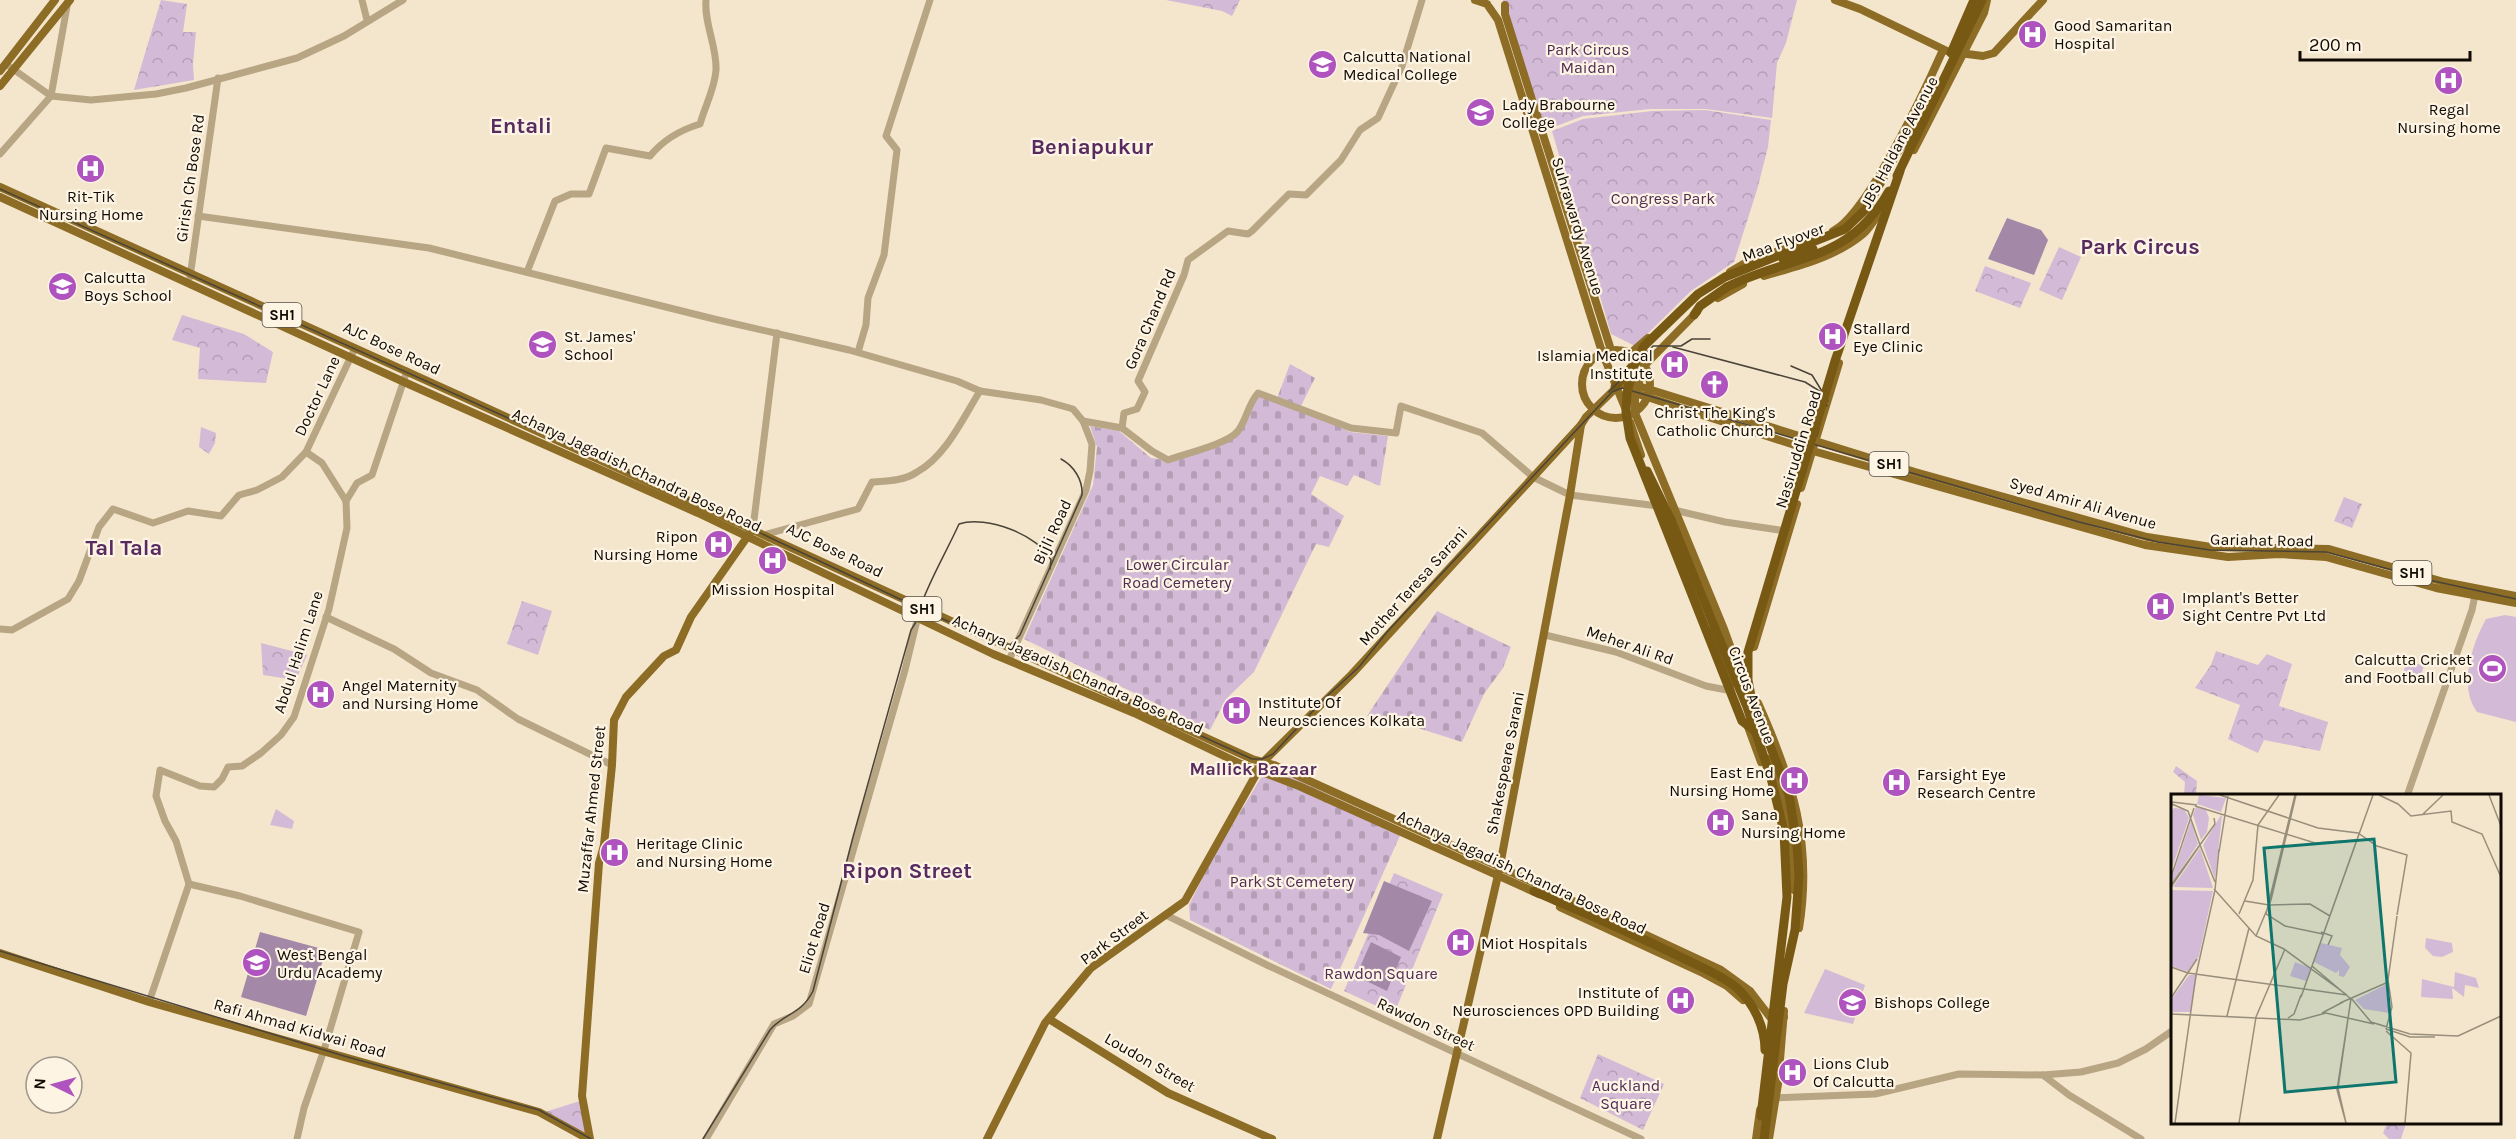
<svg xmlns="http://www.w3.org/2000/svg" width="2516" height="1139" font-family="Karla,sans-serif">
<defs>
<pattern id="cemetery-stones" width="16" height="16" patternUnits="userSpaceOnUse" patternTransform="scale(1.5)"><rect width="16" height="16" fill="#d3bad7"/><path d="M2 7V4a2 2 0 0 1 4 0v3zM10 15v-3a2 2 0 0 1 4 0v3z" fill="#b49fb7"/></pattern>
<pattern id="park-crowns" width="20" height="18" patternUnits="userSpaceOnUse" patternTransform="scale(1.5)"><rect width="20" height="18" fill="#d3bad7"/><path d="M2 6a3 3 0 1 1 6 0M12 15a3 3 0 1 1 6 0" fill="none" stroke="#b49fb7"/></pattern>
</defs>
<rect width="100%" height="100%" fill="#f4e6cc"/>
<!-- grass -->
<g fill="#d3bad7">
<path d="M2505,615L2516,617V722L2477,712C2458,687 2472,644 2486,619Z"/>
<polygon points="2407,660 2424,666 2418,683 2402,677"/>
<polygon points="276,809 294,821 292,829 270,825"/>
<polygon points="1825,969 1865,985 1853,1024 1804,1013"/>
</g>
<!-- cemetery -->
<g fill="url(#cemetery-stones)">
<polygon points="1290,364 1315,378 1300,408 1350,432 1388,436 1380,486 1354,475 1347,486 1320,476 1311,494 1344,516 1329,547 1316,544 1254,672 1226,699 1210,730 1024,639 1093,485 1097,447 1090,426 1119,431 1151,458 1166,460 1226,438 1238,431 1259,395 1276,401"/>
<polygon points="1437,611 1511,647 1503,668 1484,694 1462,742 1396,721 1367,716"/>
<polygon points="1268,766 1403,829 1331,989 1190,920 1189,905 1213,857"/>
</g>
<!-- park -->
<g fill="url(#park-crowns)">
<polygon points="161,0 187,4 183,32 196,32 193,64 194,80 134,90"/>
<polygon points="1166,0 1240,0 1232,16 1222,11"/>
<polygon points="1503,0 1797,0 1786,43 1777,63 1772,118 1706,109 1650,109 1583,116 1546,130"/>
<polygon points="1705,110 1771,120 1768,147 1757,190 1734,262 1691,291 1635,346 1611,334 1552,131 1583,119 1652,111"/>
<polygon points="2059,247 2081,257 2062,300 2039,290"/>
<polygon points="1985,266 2031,283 2020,308 1975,291"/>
<polygon points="182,315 244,334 273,352 266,383 198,379 200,348 172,340"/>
<polygon points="201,427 216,433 215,443 209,454 199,447"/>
<polygon points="2344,497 2362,504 2352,528 2334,521"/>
<polygon points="522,601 552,611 538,655 507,644"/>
<polygon points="261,643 307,655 296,680 263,675"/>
<polygon points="2216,651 2258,665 2267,654 2292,664 2279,706 2328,722 2320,751 2264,740 2258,753 2228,739 2240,705 2195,688 2211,665"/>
<polygon points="2176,766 2197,781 2196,795 2198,795 2184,795 2185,782 2173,772"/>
<polygon points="1394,873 1443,894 1394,1014 1344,991"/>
<polygon points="1598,1054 1664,1084 1643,1130 1580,1098"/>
<polygon points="580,1101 587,1136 545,1112"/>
<polygon points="2387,1123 2406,1123 2401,1139 2389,1139 2383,1133"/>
</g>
<!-- water -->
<g fill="#a388a7">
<polygon points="2007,218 2041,230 2048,240 2034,275 1988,259"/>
<polygon points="1384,881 1432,901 1409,951 1379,935 1363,933"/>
<polygon points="260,932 326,950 306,1016 241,997"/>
<polygon points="1371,942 1401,957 1387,991 1356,976"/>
</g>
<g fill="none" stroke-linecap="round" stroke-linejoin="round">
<!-- minor -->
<g stroke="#b7a583" stroke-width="7">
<polyline points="362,0 367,20"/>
<polyline points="6,64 51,96 91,100 156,94 186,88 297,58 344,36 403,0"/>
<polyline points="0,154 51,96 68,1"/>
<polyline points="198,216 429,248 714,319 849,350 957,381 980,391 1041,400 1073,409 1083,421 1092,444 1090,471 1086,490 1009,660"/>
<path d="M527,272L555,201L571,194H589L606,148L650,156C664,139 680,130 700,124C705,106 715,88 716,70C717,46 704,24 706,0"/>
<polyline points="190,277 218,78"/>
<polyline points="858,352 866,325 868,298 884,255 897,150 886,136 930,0"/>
<path d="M1083,421L1122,428L1152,451L1168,460C1184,454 1228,444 1238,431C1247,419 1248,404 1258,393L1351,428L1396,433L1401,406L1482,433L1533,477L1570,495L1658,506"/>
<polyline points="1122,428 1124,413 1137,409 1145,392 1138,381 1184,275 1188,260 1228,231 1248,234 1252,231 1289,194 1306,195 1341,160 1360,130 1378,118 1402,66 1422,0"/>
<polyline points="346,501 357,483 372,475 407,371"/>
<polyline points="1674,510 1725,522 1786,531"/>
<polyline points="753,528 777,333"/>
<path d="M767,534L858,509L872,482C887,481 904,481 917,472C946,456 963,418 980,391"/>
<polyline points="326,617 394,649 431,673 477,690 518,719 612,765"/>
<polyline points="0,629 12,630 68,599 79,581 99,527 113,509 153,523 188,511 221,516 239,495 257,490 282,477 306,452 355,348"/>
<polyline points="1545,635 1616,652 1706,686 1732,691"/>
<polyline points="2407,796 2472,610 2475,595"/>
<polyline points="189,884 240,896 359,932 324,1050 304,1108 297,1139"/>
<polyline points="1168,916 1269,966 1641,1139"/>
<polyline points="149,1002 189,884 176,841 165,821 156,796 160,770 200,786 214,787 222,779 228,767 242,766 261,753 281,735 294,717 329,609 347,528 346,501 322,463 306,452"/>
<polyline points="2043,1075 2069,1095 2141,1139"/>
<polyline points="1771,1098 1875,1094 1959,1074 2043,1075 2081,1072 2118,1063 2146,1049 2172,1031"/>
<polyline points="706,1139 774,1024 793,1016 809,1004 905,670 920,608"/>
</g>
<!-- major -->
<g stroke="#8d6c25" stroke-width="8">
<polyline points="1475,0 1487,4"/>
<polyline points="1835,0 1860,9 1947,51"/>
<polyline points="1505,5 1505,14 1611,350"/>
<polyline points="1489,7 1498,20 1602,352 1626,410"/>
<polyline points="1959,53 1983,56 1994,53 2043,0"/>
<polyline points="0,71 55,0"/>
<polyline points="0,86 70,0"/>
<polyline points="1914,150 1984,13 1987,0"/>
<path d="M0,187C418,376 836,567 1252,759L1274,765L1500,867L1721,970L1750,991L1770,1017H1784"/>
<polyline points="0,197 404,382 698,513 993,654 1134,713 1241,764 1299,786 1539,894"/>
<path d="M1833,231C1867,215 1926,88 1943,50"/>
<polyline points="1730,272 1747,262 1801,243"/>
<path d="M1764,276C1797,266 1836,257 1863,234C1870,228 1875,219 1880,211"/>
<polyline points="1718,298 1743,284"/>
<polyline points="1697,312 1645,365 1635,393 1635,413 1724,629 1749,698"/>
<circle cx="1616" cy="384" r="34"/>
<polyline points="1632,352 1648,338"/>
<polyline points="1632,392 1813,451 2145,545 2228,557 2279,554 2326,557 2436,588 2516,603"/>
<polyline points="1630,422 1641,455"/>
<polyline points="1801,488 1839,363"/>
<polyline points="1711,631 1732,684"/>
<polyline points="1754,647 1797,504"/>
<path d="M1758,703C1792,779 1813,843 1799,928"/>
<polyline points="1747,724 1761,762"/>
<polyline points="1771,758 1789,827 1794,890"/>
<polyline points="1560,907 1701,972 1727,986 1743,1000"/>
<polyline points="0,953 149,1002 539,1112 588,1139"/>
<polyline points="1049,1019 1168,1093 1272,1139"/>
<polyline points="590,1139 582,1096 599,863 604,845 612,765 614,720 626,697 664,656 676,650 691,617 750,533"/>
<polyline points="987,1139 1045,1023 1091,968 1185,901 1263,762 1352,674 1581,425 1586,417 1620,384 1632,384 1915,472 2147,537 2211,547 2329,549 2444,582 2516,596"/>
<polyline points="1437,1139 1499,871 1570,495 1581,425"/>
<polyline points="1756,1139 1760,1110"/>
<polyline points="1769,1139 1778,1084 1784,1011"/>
</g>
<!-- highway -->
<g stroke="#785914" stroke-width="9">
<polyline points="1694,315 1700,306 1727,287"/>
<polyline points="1615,387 1634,364"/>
<polyline points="1647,471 1671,520"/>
<polyline points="1534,891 1557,901"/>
</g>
<!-- tram -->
<g stroke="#4a4337" stroke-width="1.5">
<polyline points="0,189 701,505 921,609 1252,759 1262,759 1273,754 1325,698 1359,667 1387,632 1612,392 1622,388 2079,522 2158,542 2210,550 2326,552 2429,580 2516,599"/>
<polyline points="1673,347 1805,382 1821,392"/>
<polyline points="1791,366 1812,375 1828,401 1824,399 1827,406 1825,403 1817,436 1801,441"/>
<polyline points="1609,392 1653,346 1681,346 1692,339 1710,339"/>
<path d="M917,616C927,584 945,555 959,524C986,515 1039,535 1051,560L1050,569"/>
<path d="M1000,645H1010L1020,635L1082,495C1083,480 1074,466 1061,459"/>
<polyline points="0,951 344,1056 539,1110 591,1139"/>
<path d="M703,1139L770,1030C784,1013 801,1015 813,991L853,837L911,630L919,617L933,613"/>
</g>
<!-- highway-bridge -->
<g stroke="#785914" stroke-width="9">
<polyline points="1951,53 1974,0"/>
<polyline points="1897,176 1982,0"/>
<polyline points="1783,259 1813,249"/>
<path d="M1727,287C1792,254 1848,264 1889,191"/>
<polyline points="1671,520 1747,707 1771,778 1784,832 1787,897 1761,1116"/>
<polyline points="1755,731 1742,721 1630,438 1626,412 1627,393 1633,368 1644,346 1698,294 1725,277 1845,229 1866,209 1896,154 1913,130"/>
<path d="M1557,901C1602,920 1646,940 1689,961C1705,969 1723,976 1737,988C1754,1004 1765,1027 1765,1050"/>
<polyline points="1764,1139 1783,984 1795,930 1799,876 1797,846 1789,795 1751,696 1748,680 1748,652 1835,361 1900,171"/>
</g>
</g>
<!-- icons -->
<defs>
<symbol id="hospital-disc" viewBox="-11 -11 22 22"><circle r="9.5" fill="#af53be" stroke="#fdf4e4"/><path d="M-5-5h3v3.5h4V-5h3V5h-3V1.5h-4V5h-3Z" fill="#fff"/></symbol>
<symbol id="university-disc" viewBox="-11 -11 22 22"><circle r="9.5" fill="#af53be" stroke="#fdf4e4"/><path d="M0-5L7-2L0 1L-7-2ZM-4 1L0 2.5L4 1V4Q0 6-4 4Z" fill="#fff"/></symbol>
<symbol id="school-disc" viewBox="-11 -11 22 22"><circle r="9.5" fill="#af53be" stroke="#fdf4e4"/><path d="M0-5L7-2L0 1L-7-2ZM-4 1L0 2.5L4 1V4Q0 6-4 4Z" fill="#fff"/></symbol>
<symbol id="church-disc" viewBox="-11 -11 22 22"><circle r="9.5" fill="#af53be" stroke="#fdf4e4"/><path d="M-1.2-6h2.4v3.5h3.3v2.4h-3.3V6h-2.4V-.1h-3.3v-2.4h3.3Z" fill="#fff"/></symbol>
<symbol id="stadium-disc" viewBox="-11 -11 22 22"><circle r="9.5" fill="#af53be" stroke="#fdf4e4"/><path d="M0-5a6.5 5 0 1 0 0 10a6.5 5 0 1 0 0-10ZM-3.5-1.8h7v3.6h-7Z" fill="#fff"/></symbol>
</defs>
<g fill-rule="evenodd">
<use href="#hospital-disc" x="2016" y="18" width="33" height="33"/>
<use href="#university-disc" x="1306" y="48" width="33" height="33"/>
<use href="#hospital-disc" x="2432" y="64" width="33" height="33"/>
<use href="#university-disc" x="1464" y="96" width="33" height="33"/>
<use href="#hospital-disc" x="74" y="152" width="33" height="33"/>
<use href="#school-disc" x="46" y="270" width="33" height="33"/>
<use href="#hospital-disc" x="1816" y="320" width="33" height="33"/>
<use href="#school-disc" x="526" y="328" width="33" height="33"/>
<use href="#hospital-disc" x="1658" y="348" width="33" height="33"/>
<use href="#church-disc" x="1698" y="368" width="33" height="33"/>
<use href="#hospital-disc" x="702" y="528" width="33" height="33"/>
<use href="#hospital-disc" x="756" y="544" width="33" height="33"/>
<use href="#hospital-disc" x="2144" y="590" width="33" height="33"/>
<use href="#stadium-disc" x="2476" y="652" width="33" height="33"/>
<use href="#hospital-disc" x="304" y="678" width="33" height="33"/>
<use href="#hospital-disc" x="1220" y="694" width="33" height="33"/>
<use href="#hospital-disc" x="1778" y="764" width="33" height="33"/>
<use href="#hospital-disc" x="1880" y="766" width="33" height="33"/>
<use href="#hospital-disc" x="1704" y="806" width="33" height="33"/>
<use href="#hospital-disc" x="598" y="836" width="33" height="33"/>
<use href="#hospital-disc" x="1444" y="926" width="33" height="33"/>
<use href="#university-disc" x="240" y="946" width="33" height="33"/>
<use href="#hospital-disc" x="1664" y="984" width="33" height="33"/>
<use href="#university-disc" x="1836" y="986" width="33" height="33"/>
<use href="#hospital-disc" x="1776" y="1056" width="33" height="33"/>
</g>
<g text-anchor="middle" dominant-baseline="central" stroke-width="4.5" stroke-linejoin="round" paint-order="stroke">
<!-- shield labels -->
<g fill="#fdf4e4" stroke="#565047" stroke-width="1.5">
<rect x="262.5" y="303" width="39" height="24" rx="4.5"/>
<rect x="1869.5" y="452" width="39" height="24" rx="4.5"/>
<rect x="2392.5" y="561" width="39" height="24" rx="4.5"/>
<rect x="902.5" y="597" width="39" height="24" rx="4.5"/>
</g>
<g font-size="15" font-weight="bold" fill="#0f0a04">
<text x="282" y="315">SH1</text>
<text x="1889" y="464">SH1</text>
<text x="2412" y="573">SH1</text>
<text x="922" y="609">SH1</text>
</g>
<!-- poi labels -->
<g font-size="16" fill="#0f0a04" stroke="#fdf4e4" text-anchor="start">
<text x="2054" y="25">Good Samaritan<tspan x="2054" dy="18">Hospital</tspan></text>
<text x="1343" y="56">Calcutta National<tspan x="1343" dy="18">Medical College</tspan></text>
<text x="1502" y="104">Lady Brabourne<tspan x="1502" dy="18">College</tspan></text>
<text x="2449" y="109" text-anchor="middle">Regal<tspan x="2449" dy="18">Nursing home</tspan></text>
<text x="91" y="196" text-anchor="middle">Rit-Tik<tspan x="91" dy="18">Nursing Home</tspan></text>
<text x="84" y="277">Calcutta<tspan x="84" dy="18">Boys School</tspan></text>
<text x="1853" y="328">Stallard<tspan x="1853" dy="18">Eye Clinic</tspan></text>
<text x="564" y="336">St. James'<tspan x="564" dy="18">School</tspan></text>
<text x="1653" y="355" text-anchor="end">Islamia Medical<tspan x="1653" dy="18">Institute</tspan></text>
<text x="1715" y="412" text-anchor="middle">Christ The King's<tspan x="1715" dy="18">Catholic Church</tspan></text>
<text x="698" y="536" text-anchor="end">Ripon<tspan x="698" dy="18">Nursing Home</tspan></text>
<text x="773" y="589" text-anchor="middle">Mission Hospital</text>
<text x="2182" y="597">Implant's Better<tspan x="2182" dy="18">Sight Centre Pvt Ltd</tspan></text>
<text x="2472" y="659" text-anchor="end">Calcutta Cricket<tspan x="2472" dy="18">and Football Club</tspan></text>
<text x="342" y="685">Angel Maternity<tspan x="342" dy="18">and Nursing Home</tspan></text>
<text x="1258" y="702">Institute Of<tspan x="1258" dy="18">Neurosciences Kolkata</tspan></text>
<text x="1774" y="772" text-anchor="end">East End<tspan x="1774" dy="18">Nursing Home</tspan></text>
<text x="1917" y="774">Farsight Eye<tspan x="1917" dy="18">Research Centre</tspan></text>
<text x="1741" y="814">Sana<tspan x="1741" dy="18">Nursing Home</tspan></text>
<text x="636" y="843">Heritage Clinic<tspan x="636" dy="18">and Nursing Home</tspan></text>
<text x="1481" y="943">Miot Hospitals</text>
<text x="277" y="954">West Bengal<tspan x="277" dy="18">Urdu Academy</tspan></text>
<text x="1659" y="992" text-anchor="end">Institute of<tspan x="1659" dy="18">Neurosciences OPD Building</tspan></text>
<text x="1874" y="1002">Bishops College</text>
<text x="1813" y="1063">Lions Club<tspan x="1813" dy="18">Of Calcutta</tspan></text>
</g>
<!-- park labels -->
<g font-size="16" fill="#4e2a54" stroke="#fdf4e4">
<text x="1588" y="49">Park Circus<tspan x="1588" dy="18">Maidan</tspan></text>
<text x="1663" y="198">Congress Park</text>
<text x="1177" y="564">Lower Circular<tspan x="1177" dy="18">Road Cemetery</tspan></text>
<text x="1292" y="881">Park St Cemetery</text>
<text x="1381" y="973">Rawdon Square</text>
<text x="1626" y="1085">Auckland<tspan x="1626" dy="18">Square</tspan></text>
</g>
<!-- street labels -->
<g font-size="16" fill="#0f0a04" stroke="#fdf4e4">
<text transform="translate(1899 142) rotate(-62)">JBS Haldane Avenue</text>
<text transform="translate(190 178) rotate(-82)">Girish Ch Bose Rd</text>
<text transform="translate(1578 226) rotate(73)">Suhrawardy Avenue</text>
<text transform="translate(1783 242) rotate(-20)">Maa Flyover</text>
<text transform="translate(1150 319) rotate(-67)">Gora Chand Rd</text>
<text transform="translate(392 348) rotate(25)">AJC Bose Road</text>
<text transform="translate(317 396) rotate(-65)">Doctor Lane</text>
<text transform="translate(1798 449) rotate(-73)">Nasiruddin Road</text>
<text transform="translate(637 470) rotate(25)">Acharya Jagadish Chandra Bose Road</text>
<text transform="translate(2083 503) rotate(16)">Syed Amir Ali Avenue</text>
<text transform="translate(1052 532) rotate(-65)">Bijli Road</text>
<text transform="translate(2262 540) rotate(1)">Gariahat Road</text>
<text transform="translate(835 550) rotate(26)">AJC Bose Road</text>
<text transform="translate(1413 586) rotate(-48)">Mother Teresa Sarani</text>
<text transform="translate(1630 645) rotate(19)">Meher Ali Rd</text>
<text transform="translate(298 652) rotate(-72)">Abdul Halim Lane</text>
<text transform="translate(1078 674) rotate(24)">Acharya Jagadish Chandra Bose Road</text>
<text transform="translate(1752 695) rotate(69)">Circus Avenue</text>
<text transform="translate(1505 763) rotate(-79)">Shakespeare Sarani</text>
<text transform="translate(591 809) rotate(-84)">Muzaffar Ahmed Street</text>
<text transform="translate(1522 872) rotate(25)">Acharya Jagadish Chandra Bose Road</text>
<text transform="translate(1114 937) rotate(-37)">Park Street</text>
<text transform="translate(814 938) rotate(-73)">Eliot Road</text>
<text transform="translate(1426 1024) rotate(25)">Rawdon Street</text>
<text transform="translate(300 1028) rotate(16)">Rafi Ahmad Kidwai Road</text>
<text transform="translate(1150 1062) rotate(30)">Loudon Street</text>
</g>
<!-- neighbourhood labels -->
<g font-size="18" font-weight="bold" fill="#572b5f" stroke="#fdf4e4">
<text x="1253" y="769">Mallick Bazaar</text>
</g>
<!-- district labels -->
<g font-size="22" font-weight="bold" fill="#572b5f" stroke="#fdf4e4">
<text x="521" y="126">Entali</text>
<text x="1092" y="147">Beniapukur</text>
<text x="2140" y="247">Park Circus</text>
<text x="124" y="548">Tal Tala</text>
<text x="907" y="871">Ripon Street</text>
</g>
</g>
<!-- overview -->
<g transform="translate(2171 794)">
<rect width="330" height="330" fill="#f4e6cc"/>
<path d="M255,144L281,149L282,158L271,163L262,162L254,154ZM150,149L171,154L169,161L179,173L173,183L168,182V176L165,179L143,168ZM124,168L140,174L135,187L119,182ZM284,178L305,184L308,194L294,191L293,203L281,194L282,205L250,203L251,185L283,193Z" fill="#d3bad7"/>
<path d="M28,1L55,4L50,18L26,10ZM25,13L35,16L38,24L36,38L30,46L22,21ZM3,14L13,15L18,24L1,74L0,17ZM50,21L51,22L44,85L32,51ZM20,27L27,50L0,90V86ZM29,54L42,94L2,93ZM0,96L42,97L28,162L18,178L0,172ZM18,181H26L20,218H0V206ZM216,190L219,219L193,215L184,206Z" fill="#d3bad7"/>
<path fill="none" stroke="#988e7c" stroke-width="1.5" d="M49,1L147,34L187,39L206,52L236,61L226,121M124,1L95,120L114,132L152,140M208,1L227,10L240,22L280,17L281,28L311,40L330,83M318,1L330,32M1,8L26,11M1,10L17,17L29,51M24,12L144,49L185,46M251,21L272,1M29,51L44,88M48,58L57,2M0,83L23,14M0,91L44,30L43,24M0,93L29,51M43,95L85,142L113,155L176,201M74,107L98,111L139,110L159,122M68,120L82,86L87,31L108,1M150,138L161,142L157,151M85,142L100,106L125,1M0,173L17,179L176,201M130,203L202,1M0,204L26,165M180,204L200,228L239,240L287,242L330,222M169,209L215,189M151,219L172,208M0,220L129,226L155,219L203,230M56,222L78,134M117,224L123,220L130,201M215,235L239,243H264M215,235L221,213L217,186L226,122M215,237L240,259L234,329M4,329L25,181L44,96L48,55M68,329L85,223L114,155M175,329L167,294L180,204M175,329L166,296L180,205L141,172L189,37"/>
<path fill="#0f766e" fill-opacity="0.15" stroke="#0f766e" stroke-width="3" d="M203,45L225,288L114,298L93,54Z"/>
<rect width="330" height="330" fill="none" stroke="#0f0a04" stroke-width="3"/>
</g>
<!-- north arrow -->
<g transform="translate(54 1085) rotate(275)"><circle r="28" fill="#fdf4e4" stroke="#9e968a" stroke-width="1.5"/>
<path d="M0-4.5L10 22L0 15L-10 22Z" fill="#af53be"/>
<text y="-9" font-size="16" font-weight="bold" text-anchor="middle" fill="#0f0a04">N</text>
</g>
<!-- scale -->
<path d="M2300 51v9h170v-9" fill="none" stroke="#0f0a04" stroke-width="3"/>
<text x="2309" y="51" font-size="18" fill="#0f0a04" stroke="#fdf4e4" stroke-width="4.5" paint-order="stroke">200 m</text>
</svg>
